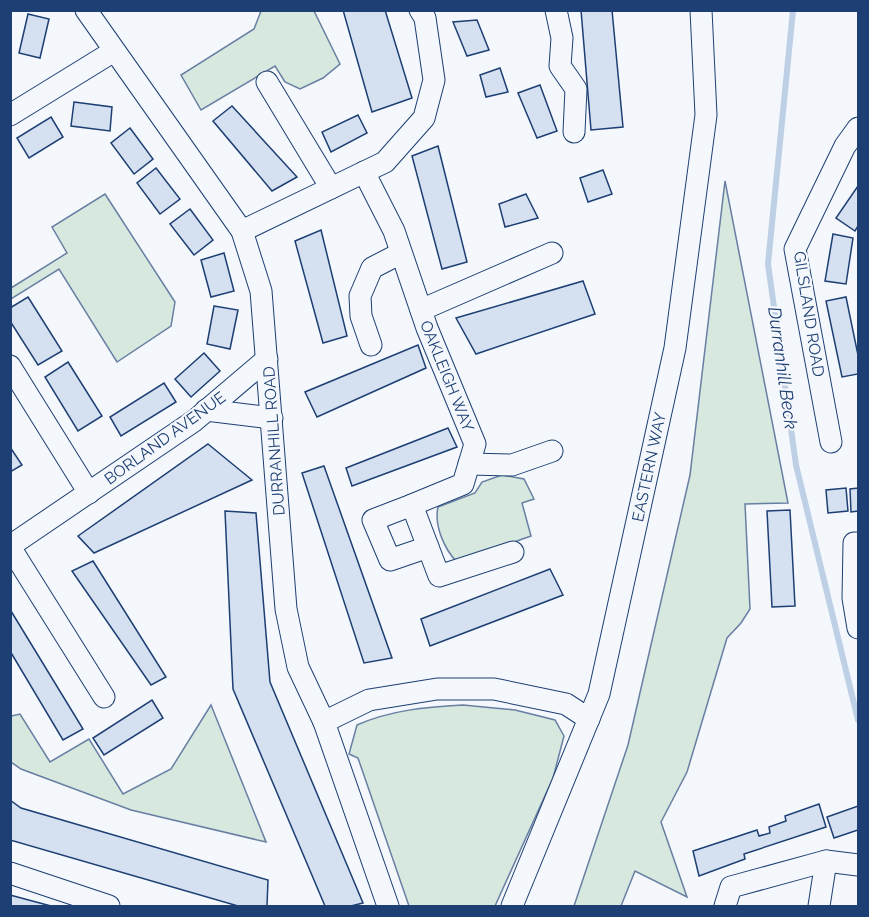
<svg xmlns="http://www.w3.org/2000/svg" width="869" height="917" font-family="Raleway,sans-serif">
<rect width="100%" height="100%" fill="#f4f7fb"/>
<!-- green -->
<g fill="#d7e8df" stroke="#687fa3" stroke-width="1.5">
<polygon points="261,11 314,11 340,64 323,78 300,89 285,82 275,66 201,110 181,75 254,29"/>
<polygon points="725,181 788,503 745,504 750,609 741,623 727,638 687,772 661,822 687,897 635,871 621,906 574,906 628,745 690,475"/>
<polygon points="105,194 175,302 171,326 117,362 59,269 11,299 11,288 67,253 52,227"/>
<path d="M502,475L524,479L534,499L522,503L531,536L457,562C444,549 434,525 438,507L475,493L482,482Z"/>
<polygon points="211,705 266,842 131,810 21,769 11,762 11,716 20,714 50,762 89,739 123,794 171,769"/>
<path d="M463,705L515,710L555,720L564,736L553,778L495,906H409L358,758L349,754L357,725C391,710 426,707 463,705Z"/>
</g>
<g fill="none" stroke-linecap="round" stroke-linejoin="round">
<!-- stream -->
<polyline stroke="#bed0e5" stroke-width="6" points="793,10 768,264 796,465 858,720"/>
</g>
<!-- building -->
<g fill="#d5e0f0" stroke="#1d3f73" stroke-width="1.5">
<polygon points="343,10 385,10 412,98 372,112"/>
<polygon points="581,10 612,10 623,127 591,130"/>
<polygon points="28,14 49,19 40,58 19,53"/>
<polygon points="477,20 489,50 467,56 453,22"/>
<polygon points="500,68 508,92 486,97 480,75"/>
<polygon points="540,85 557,131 537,138 518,93"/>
<polygon points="74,102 112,107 110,131 71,126"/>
<polygon points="232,106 297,177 272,191 213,121"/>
<polygon points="358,115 367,133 331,152 322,132"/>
<polygon points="51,117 63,137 29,158 17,138"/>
<polygon points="130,128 153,159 134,174 111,143"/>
<polygon points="438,146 467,262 442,269 412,156"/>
<polygon points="156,168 180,199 160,214 137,183"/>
<polygon points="603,170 612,194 588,202 580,178"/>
<polygon points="858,186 858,226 855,231 836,218"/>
<polygon points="526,194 538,218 505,227 499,204"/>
<polygon points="190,209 213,240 194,255 170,224"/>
<polygon points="321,230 347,336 323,343 295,241"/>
<polygon points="833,234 853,238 846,284 825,281"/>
<polygon points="224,253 234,291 211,297 201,260"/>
<polygon points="583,281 595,314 476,354 456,318"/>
<polygon points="28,297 62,351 38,365 10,321 10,308"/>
<polygon points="846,297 858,355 858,374 842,377 826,301"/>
<polygon points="214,306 238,310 230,349 207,344"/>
<polygon points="418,345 426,368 317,417 305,392"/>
<polygon points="204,353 220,371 191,397 175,379"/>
<polygon points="68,362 102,416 78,431 45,377"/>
<polygon points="164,383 176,402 121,436 110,417"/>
<polygon points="448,428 457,447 352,486 346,468"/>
<polygon points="208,444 252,480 94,553 78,536"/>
<polygon points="10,447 22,465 10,472"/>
<polygon points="324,466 392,658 364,663 302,473"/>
<polygon points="846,488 848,511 828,513 826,490"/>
<polygon points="858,488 858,511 851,512 850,489"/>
<polygon points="790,510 795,606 772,607 767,511"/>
<polygon points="225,511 256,513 270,682 363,903 351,906 325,906 233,689"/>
<polygon points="93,561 166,677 151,685 72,571"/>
<polygon points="550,569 563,595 430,646 421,619"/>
<polygon points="11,611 83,729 63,740 10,651"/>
<polygon points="152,700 163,718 104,755 93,738"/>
<polygon points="10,800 21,808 268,880 267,906 238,906 10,840"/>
<polygon points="819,804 826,827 744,854 745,859 699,876 693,851 757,830 759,836 770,833 769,827 786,821 785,816"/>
<polygon points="858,806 858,830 834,838 827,817"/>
<polygon points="10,895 51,906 10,906"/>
</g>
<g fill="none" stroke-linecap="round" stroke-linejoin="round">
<defs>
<g id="minor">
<polyline points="86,10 242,231 261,291 286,609 298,667 324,722 388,906"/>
<polyline points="556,10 562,38 560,66 576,89 574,132"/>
<polyline points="267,82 331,188"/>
<polyline points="10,115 114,51"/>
<polyline points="364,172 394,231 427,328 475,444 463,484 412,505 439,576 513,552"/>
<polyline points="242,231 385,162 424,118 434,80 425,18 420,10"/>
<polyline points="421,310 552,253"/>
<polyline points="371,345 361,316 360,296 372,268 401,253"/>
<polyline points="10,366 89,493"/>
<polyline points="206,410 272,418"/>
<polyline points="831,442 795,249 845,146 858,128"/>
<polyline points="469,464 512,465 552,451"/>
<polyline points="412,505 373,520 390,560 428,547"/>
<polyline points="858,543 854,543 853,598 858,628"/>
<polyline points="10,546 194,421 267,359"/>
<polyline points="10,547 104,697"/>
<polyline points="324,722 369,700 437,689 494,689 566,704 589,719"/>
<polyline points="10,873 109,906"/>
<polyline points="512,906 599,694 675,348 706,115 701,10"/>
<polyline points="725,906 731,887 826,861 858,865"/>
<polyline points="819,906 826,861"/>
</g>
</defs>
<!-- minor casing -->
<use href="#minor" stroke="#1d3f73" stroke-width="23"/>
<!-- minor -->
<use href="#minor" stroke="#f4f7fb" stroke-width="21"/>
</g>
<g text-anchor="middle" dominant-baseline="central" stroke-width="4.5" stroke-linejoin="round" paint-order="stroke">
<!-- street labels -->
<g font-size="16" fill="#1d3f73" stroke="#f4f7fb">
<text transform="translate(809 314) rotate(81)">GILSLAND ROAD</text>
<text transform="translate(447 376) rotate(68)">OAKLEIGH WAY</text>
<text transform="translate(165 438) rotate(-36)">BORLAND AVENUE</text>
<text transform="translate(274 441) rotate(-94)">DURRANHILL ROAD</text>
<text transform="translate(649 467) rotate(-78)">EASTERN WAY</text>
</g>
<!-- water labels -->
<g font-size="18" font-style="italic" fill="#1d3f73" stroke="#f4f7fb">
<text transform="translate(783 368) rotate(82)">Durranhill Beck</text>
</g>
</g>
<!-- border -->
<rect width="869" height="917" fill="none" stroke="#1d3f73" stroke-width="24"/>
</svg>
